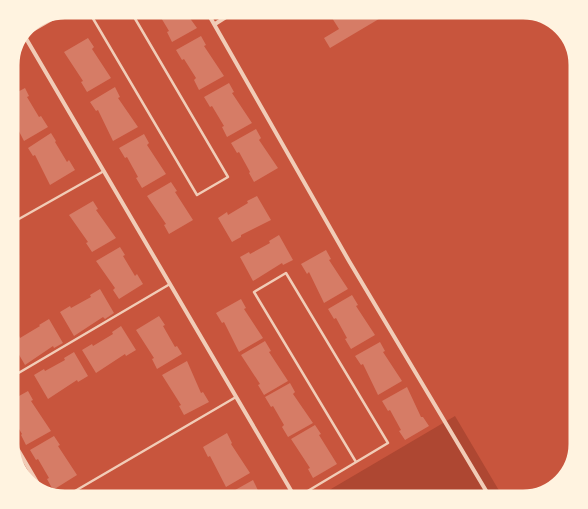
<svg xmlns="http://www.w3.org/2000/svg" width="588" height="509" font-family="Barlow,sans-serif">
<rect width="100%" height="100%" fill="#c8553d"/>
<!-- green -->
<polygon fill="#ae4732" points="455,416 504,499 314,499"/>
<!-- building -->
<g fill="#d67c66">
<polygon points="154,10 184,10 197,28 172,42 167,32 169,31 157,11 155,12"/>
<polygon points="214,10 227,10 217,15"/>
<polygon points="309,10 327,10 313,18"/>
<polygon points="327,10 394,10 330,48 324,38 339,29"/>
<polygon points="201,36 206,45 204,46 224,76 199,90 194,80 196,78 184,59 182,60 176,50"/>
<polygon points="88,38 94,47 92,49 111,78 87,92 81,82 83,81 64,52"/>
<polygon points="229,83 234,92 232,93 252,123 227,137 222,127 224,126 212,106 210,107 204,97"/>
<polygon points="115,87 120,97 118,98 138,127 113,141 98,110 96,111 90,102"/>
<polygon points="25,88 29,96 27,97 39,117 41,116 48,127 24,141 10,114 10,96"/>
<polygon points="256,129 261,138 259,140 278,168 254,182 249,173 250,172 239,152 237,153 231,143"/>
<polygon points="51,133 56,141 55,142 67,162 69,160 75,170 50,185 35,155 33,156 28,148"/>
<polygon points="144,134 149,143 147,145 166,174 142,188 136,178 138,177 127,157 125,158 119,148"/>
<polygon points="171,182 177,191 175,192 193,220 169,234 164,225 166,224 147,196"/>
<polygon points="257,196 271,220 241,235 241,237 232,242 218,218 227,212 228,215 248,203 247,201"/>
<polygon points="93,201 98,209 96,210 116,238 92,252 86,243 88,242 69,215"/>
<polygon points="279,235 293,260 283,265 282,263 253,281 240,257 249,252 250,254 270,243 269,241"/>
<polygon points="120,247 125,255 123,256 135,276 137,274 143,284 119,299 113,290 115,288 96,261"/>
<polygon points="326,250 331,259 329,260 348,289 324,303 309,272 307,274 301,264"/>
<polygon points="100,289 114,313 105,319 103,317 74,336 60,312 70,306 71,308 91,297 90,295"/>
<polygon points="352,295 358,305 356,306 375,335 351,349 345,339 347,338 336,318 334,319 328,309"/>
<polygon points="241,299 246,308 244,309 263,338 239,352 224,322 222,323 216,313"/>
<polygon points="159,316 165,325 163,326 175,347 177,346 182,354 157,369 152,359 154,358 136,330"/>
<polygon points="49,319 63,343 54,348 53,346 25,365 11,341 19,336 20,338 40,326 39,325"/>
<polygon points="121,326 136,350 126,356 125,354 96,373 82,350 92,344 93,346 113,334 112,332"/>
<polygon points="265,341 271,351 269,352 288,381 264,395 258,385 260,384 241,355"/>
<polygon points="380,342 385,351 383,352 402,381 378,395 363,364 361,365 355,356"/>
<polygon points="74,352 88,376 78,382 77,380 48,399 34,375 44,369 45,371 65,360 64,358"/>
<polygon points="187,361 201,393 203,392 209,402 184,415 179,406 181,405 162,375"/>
<polygon points="290,383 295,392 293,394 313,423 288,437 282,427 284,425 273,406 271,407 265,397"/>
<polygon points="407,387 421,417 423,417 429,426 405,440 399,431 401,430 390,410 388,411 382,401"/>
<polygon points="28,391 33,400 31,401 51,431 26,445 21,435 22,434 10,414 10,401"/>
<polygon points="315,425 321,434 319,435 337,464 313,478 308,469 310,468 291,439"/>
<polygon points="227,433 232,443 231,444 250,473 226,487 210,456 208,457 203,447"/>
<polygon points="54,436 60,445 58,446 77,475 53,490 47,479 49,478 38,459 36,460 30,450"/>
<polygon points="253,480 262,499 231,499 228,494"/>
</g>
<g fill="none" stroke-linecap="round" stroke-linejoin="round">
<!-- service -->
<g stroke="#f1ccb7" stroke-width="2.5">
<polyline points="88,10 197,195 228,177 130,10"/>
<polyline points="22,37 69,10"/>
<polyline points="10,224 104,171"/>
<polyline points="10,378 170,284"/>
<polyline points="63,498 236,397"/>
<polyline points="296,498 388,443 286,273 254,292 356,462"/>
</g>
<!-- minor -->
<g stroke="#f1ccb7" stroke-width="4">
<polyline points="206,10 349,261 491,499"/>
<polyline points="215,24 237,10"/>
<polyline points="24,35 296,499"/>
<polyline points="10,436 41,489"/>
</g>
</g>
<!-- crop -->
<path d="M0 0H588V509H0ZM65 17H523A48 48 0 0 1 571 65V444A48 48 0 0 1 523 492H65A48 48 0 0 1 17 444V65A48 48 0 0 1 65 17Z" fill="#fff3e0" fill-rule="evenodd"/>
<path fill="none" stroke="#fff3e0" stroke-width="5" d="M65 17H523A48 48 0 0 1 571 65V444A48 48 0 0 1 523 492H65A48 48 0 0 1 17 444V65A48 48 0 0 1 65 17Z"/>
</svg>
